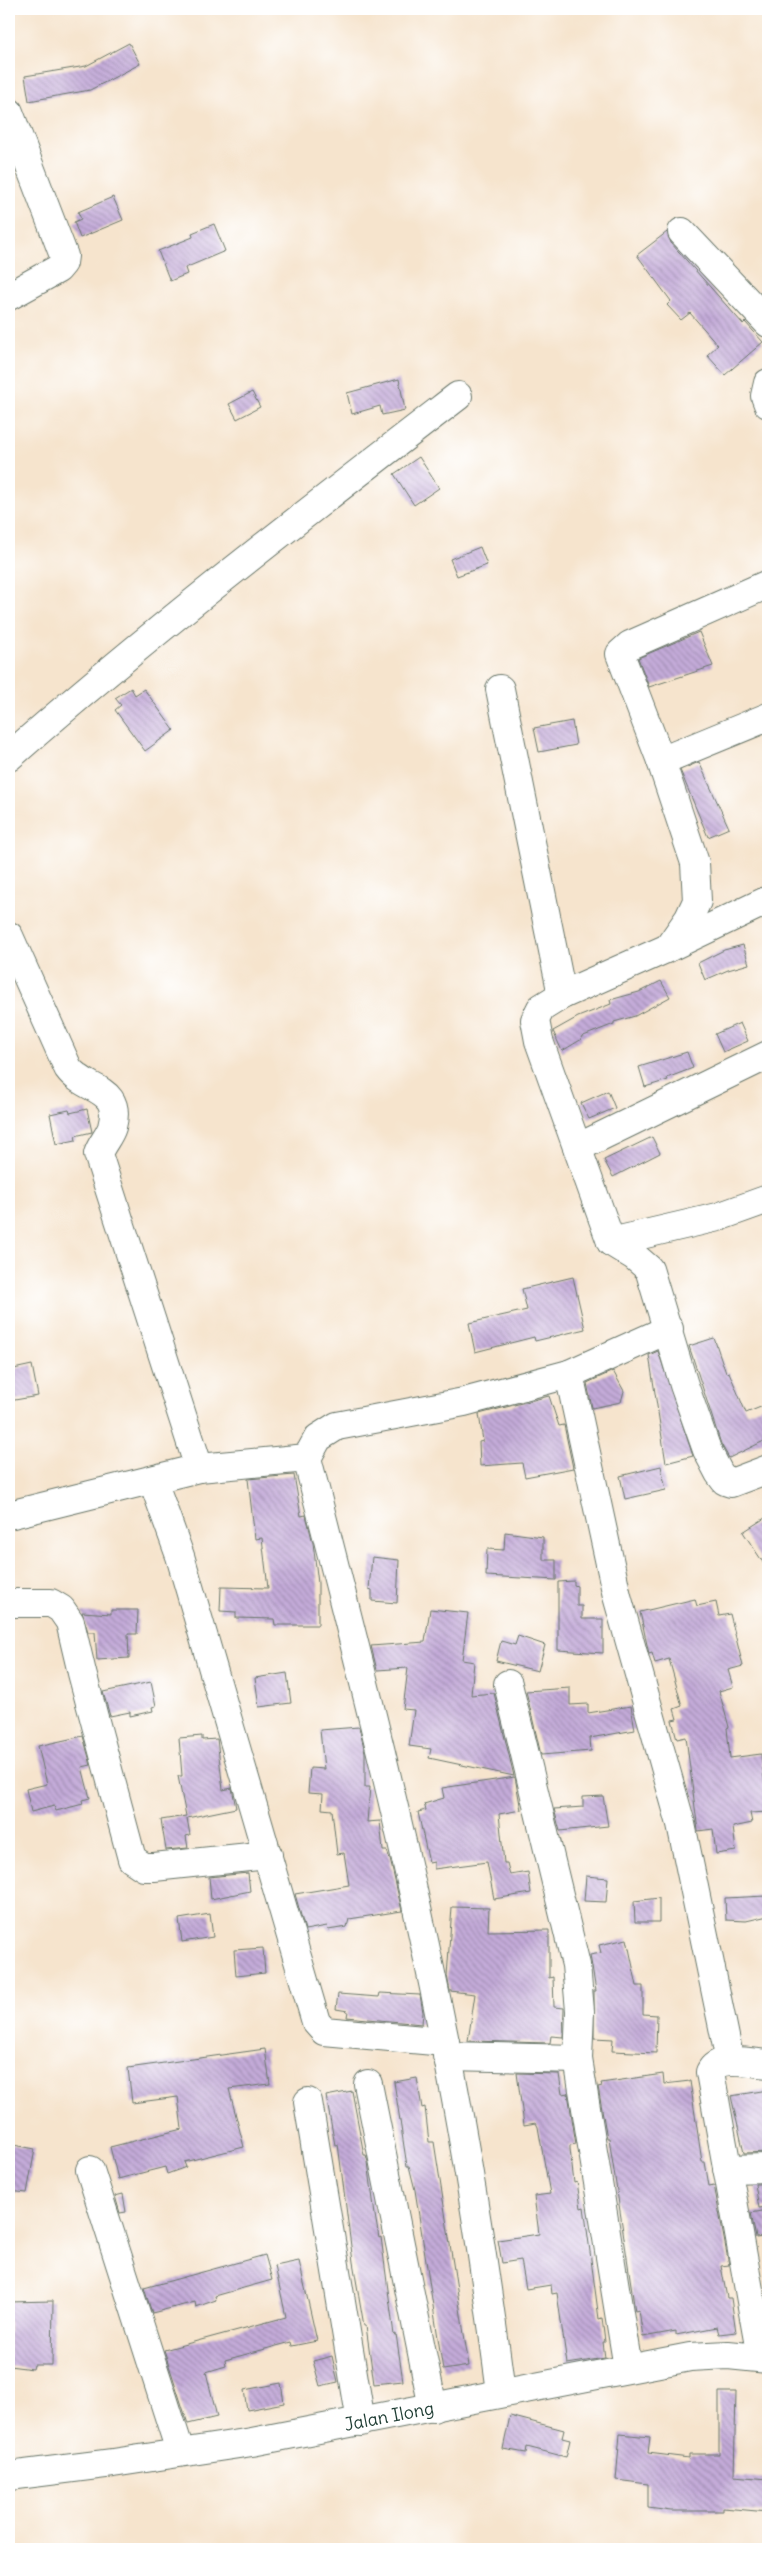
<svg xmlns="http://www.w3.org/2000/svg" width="777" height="2558" font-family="Delius,sans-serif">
<defs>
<pattern id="building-back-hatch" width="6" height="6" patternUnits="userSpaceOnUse" patternTransform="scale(1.25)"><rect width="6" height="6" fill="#c4abd9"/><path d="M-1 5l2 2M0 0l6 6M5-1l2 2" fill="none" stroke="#9f8cb1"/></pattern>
</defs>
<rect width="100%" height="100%" fill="#fff"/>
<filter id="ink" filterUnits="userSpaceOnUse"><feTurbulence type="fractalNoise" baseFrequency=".02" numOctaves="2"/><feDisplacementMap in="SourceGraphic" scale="10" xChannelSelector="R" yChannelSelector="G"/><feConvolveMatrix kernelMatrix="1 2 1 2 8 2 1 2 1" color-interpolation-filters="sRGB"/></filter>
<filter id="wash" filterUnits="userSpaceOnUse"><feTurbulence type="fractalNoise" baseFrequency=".0096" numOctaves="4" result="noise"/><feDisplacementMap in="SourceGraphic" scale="20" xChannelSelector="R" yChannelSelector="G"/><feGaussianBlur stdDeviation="1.12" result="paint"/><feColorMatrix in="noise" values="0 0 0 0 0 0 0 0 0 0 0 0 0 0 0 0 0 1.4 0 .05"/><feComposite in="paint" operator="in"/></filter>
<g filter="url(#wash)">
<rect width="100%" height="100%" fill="#f6e4cd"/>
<g id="blocks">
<!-- building -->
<g fill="url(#building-back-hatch)">
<polygon points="129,43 140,64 90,90 29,101 25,76 86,66"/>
<polygon points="113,197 123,220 80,238 74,222 81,219 78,212"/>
<polygon points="214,224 225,251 185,268 187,274 170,281 158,251 193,237 192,233"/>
<polygon points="667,232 671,243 743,324 745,322 763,342 725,375 707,355 718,345 690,313 681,320 667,305 671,301 637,255"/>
<polygon points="399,379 405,410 382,415 380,406 352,414 347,393"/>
<polygon points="252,392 260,407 237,419 229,404"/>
<polygon points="419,457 439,488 414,505 394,474"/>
<polygon points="480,547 487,565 457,576 450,559"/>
<polygon points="699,632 713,666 649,687 638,658"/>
<polygon points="131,688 135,695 144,689 174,730 145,751 115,710 121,705 115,698"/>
<polygon points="572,721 576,745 539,752 534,728"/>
<polygon points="699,762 729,828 708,837 680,770"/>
<polygon points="743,945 749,964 728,970 705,980 698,963 724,950"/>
<polygon points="661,981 670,997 635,1016 614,1022 614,1024 581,1037 582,1039 562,1051 553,1031 578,1017 611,1004 610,1000 639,992"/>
<polygon points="740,1023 748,1041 723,1052 715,1034"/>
<polygon points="687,1052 693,1068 667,1078 668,1080 645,1087 639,1067"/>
<polygon points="608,1091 615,1108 589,1119 581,1103"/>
<polygon points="87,1109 92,1132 75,1136 76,1140 56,1144 50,1114 69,1110 70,1113"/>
<polygon points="652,1137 660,1153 613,1177 604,1160"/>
<polygon points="573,1277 585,1329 535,1341 534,1337 475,1352 469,1323 527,1310 522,1289"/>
<polygon points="714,1338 726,1373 729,1372 746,1413 768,1404 768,1439 729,1458 721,1444 689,1346"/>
<polygon points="658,1351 693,1456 666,1463 649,1355"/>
<polygon points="32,1365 38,1396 9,1401 9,1370"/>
<polygon points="613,1371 624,1391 621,1402 592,1408 587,1383"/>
<polygon points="549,1396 559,1426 564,1425 573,1468 525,1477 522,1463 480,1466 479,1442 483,1441 479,1414"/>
<polygon points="661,1466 666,1490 625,1499 620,1476"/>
<polygon points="294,1475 301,1516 306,1515 313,1543 318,1583 318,1625 275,1625 274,1619 236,1618 236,1612 220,1611 221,1587 268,1588 262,1538 255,1539 248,1479"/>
<polygon points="768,1516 768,1570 743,1532"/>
<polygon points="505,1532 543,1537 543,1560 556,1560 556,1580 486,1576 487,1549 504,1550"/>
<polygon points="372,1557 399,1560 397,1603 372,1601 372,1590 369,1589"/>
<polygon points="574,1581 574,1585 577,1586 577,1606 582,1606 582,1619 603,1619 603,1653 558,1650 558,1582"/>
<polygon points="695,1599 697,1606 716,1602 719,1616 730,1614 743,1666 728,1670 733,1687 719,1691 729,1727 727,1728 730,1758 761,1754 766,1794 768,1794 768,1812 750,1813 752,1823 733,1827 736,1851 716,1854 713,1829 698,1831 686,1737 677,1739 672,1720 677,1719 674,1709 682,1706 669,1659 655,1663 652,1653 649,1654 640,1612"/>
<polygon points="430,1609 468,1613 462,1660 474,1662 471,1695 494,1693 514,1776 429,1758 431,1749 409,1746 414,1710 403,1709 408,1668 377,1670 371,1646 425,1642"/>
<polygon points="111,1610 138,1610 137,1634 128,1634 129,1658 97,1660 95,1632 88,1632 82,1612 111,1614"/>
<polygon points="518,1636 545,1645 538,1671 496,1661 501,1641 515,1645"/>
<polygon points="287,1673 291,1703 259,1707 255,1678"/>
<polygon points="151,1682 156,1706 152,1707 153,1711 130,1716 130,1712 110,1716 103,1692"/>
<polygon points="570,1688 570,1705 588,1704 588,1713 631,1706 635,1730 590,1738 591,1751 541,1755 526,1691"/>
<polygon points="359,1727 365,1752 365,1787 370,1787 367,1822 380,1821 383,1851 387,1851 390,1859 402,1911 349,1919 347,1927 328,1930 327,1926 305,1930 295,1894 349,1885 344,1853 337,1854 332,1810 322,1809 323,1794 308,1793 310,1768 324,1769 320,1730"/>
<polygon points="83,1736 91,1765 82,1767 90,1798 82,1800 83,1804 56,1811 54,1806 31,1812 26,1789 47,1784 38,1746"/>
<polygon points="202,1736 202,1740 217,1739 223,1790 232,1788 236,1808 187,1818 190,1835 186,1836 188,1848 166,1850 161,1820 186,1816 178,1776 182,1776 179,1738"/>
<polygon points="515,1777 521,1810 499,1814 504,1863 507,1863 510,1875 528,1872 531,1893 494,1899 487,1862 434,1869 434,1862 429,1863 418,1812 426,1810 424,1804 444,1798 442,1788"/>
<polygon points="603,1796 608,1826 560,1831 554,1809 583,1807 583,1797"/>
<polygon points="248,1873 250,1891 211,1899 209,1877"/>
<polygon points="586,1876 608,1878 606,1902 584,1901"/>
<polygon points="766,1896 768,1916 746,1921 726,1920 725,1898"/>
<polygon points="659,1898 659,1922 635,1922 634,1901"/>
<polygon points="452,1907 489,1908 488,1931 549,1930 549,1978 553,1977 554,2007 564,2008 563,2037 551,2036 550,2043 468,2041 475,1994 450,1991 447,1976"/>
<polygon points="210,1914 213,1937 182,1942 179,1919"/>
<polygon points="627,1939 637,1986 643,1986 643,2014 657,2015 656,2053 612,2051 613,2039 594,2038 594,1991 596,1991 590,1955 601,1953 599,1945"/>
<polygon points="263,1948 265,1973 236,1976 234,1950"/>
<polygon points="380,1993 420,1995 423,2012 422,2024 347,2017 348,2011 336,2009 338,1994 379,1997"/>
<polygon points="265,2049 270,2084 229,2089 244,2147 184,2162 186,2167 167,2174 165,2167 118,2179 110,2147 182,2129 178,2097 132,2103 128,2068"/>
<polygon points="517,2073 559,2074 562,2094 568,2093 576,2144 570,2145 570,2149 574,2183 577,2182 581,2208 584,2207 599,2319 602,2318 605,2342 603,2342 605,2358 567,2364 557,2293 552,2294 551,2285 526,2289 521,2260 502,2263 498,2240 539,2234 534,2196 550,2194 538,2127 536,2123 524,2125"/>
<polygon points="663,2074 664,2084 690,2081 702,2162 705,2162 709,2186 714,2185 729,2265 721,2266 727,2298 731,2298 736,2332 719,2334 717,2327 676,2335 676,2331 643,2337 639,2310 635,2311 609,2138 607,2138 598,2087 602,2086 601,2083"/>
<polygon points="417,2078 422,2108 425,2107 429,2142 434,2142 469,2366 443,2370 415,2190 409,2166 407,2166 394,2082"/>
<polygon points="768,2090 768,2152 744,2153 731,2096"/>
<polygon points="352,2091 364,2155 366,2155 368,2162 375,2215 379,2238 381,2237 394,2335 396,2334 403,2381 374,2384 366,2326 364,2326 353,2262 338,2144 335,2145 326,2096"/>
<polygon points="9,2144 35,2149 27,2193 9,2191"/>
<polygon points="755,2184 768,2184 768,2207 759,2208"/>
<polygon points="123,2194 126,2212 120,2213 115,2196"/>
<polygon points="768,2210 768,2236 756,2238 751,2213"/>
<polygon points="265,2255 272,2280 215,2296 216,2300 196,2307 195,2302 152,2313 144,2288"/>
<polygon points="299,2261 317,2341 292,2346 291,2342 225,2360 226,2366 206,2372 217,2417 188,2424 164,2350 286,2317 275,2266"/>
<polygon points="53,2301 52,2365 34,2365 33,2369 9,2366 9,2302"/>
<polygon points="332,2356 338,2382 320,2386 313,2361"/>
<polygon points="281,2383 284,2403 247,2410 244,2390"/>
<polygon points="719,2392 736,2392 734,2476 768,2479 768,2512 723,2508 723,2511 671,2511 648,2508 648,2484 616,2480 620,2434 650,2437 648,2453 689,2458 689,2454 719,2454"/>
<polygon points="510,2416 564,2430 562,2438 570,2440 566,2457 527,2447 526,2453 503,2449"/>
</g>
</g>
</g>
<g filter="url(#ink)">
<use href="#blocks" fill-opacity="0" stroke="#6a776a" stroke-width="1"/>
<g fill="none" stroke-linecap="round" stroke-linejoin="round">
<defs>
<g id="minor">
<polyline points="9,112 64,256 63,263 58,269 9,296"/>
<polyline points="682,232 768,323"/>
<polyline points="768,383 765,396 768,404"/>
<polyline points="768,584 630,645 620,654 661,761 695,863 697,901 689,918 668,948 562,995 541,1008 535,1020 539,1041 611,1242 634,1256 649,1269 684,1385 707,1450 719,1473 725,1481 731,1483 768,1469"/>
<polyline points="500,689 562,995"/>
<path d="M9,757C153,630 306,513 458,396"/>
<polyline points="661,761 768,717"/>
<path d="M9,936L68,1068C85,1092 123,1086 112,1127C109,1137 101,1144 98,1154L199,1468"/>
<polyline points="670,947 768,900"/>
<polyline points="577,1148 768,1055"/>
<polyline points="611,1242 718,1217 768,1199"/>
<polyline points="569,1374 617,1596 681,1824 730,2061"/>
<polyline points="153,1481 180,1556 316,2022 324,2031 445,2042"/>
<polyline points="9,1515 199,1468 307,1458"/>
<polyline points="9,1603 51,1603 61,1609 70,1622 82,1673 132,1859 144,1867 154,1867 268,1855"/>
<polyline points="508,1684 576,1965 580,2011 578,2059 628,2368"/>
<polyline points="447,2056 578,2059"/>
<polyline points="368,2084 433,2408"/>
<polyline points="308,2102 361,2422"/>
<polyline points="727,2169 768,2168"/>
<polyline points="90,2170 180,2451"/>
<path d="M761,2357L710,2072C718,2054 753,2063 768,2064"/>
<path d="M501,2392C486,2275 468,2158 445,2042C406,1845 357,1652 307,1458L318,1438L337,1426L464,1402L569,1374L669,1329"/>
<polyline points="9,2476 113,2463 252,2442 690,2357 728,2355 768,2359"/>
</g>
</defs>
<!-- minor casing -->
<use href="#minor" stroke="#6a776a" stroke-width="30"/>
<!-- minor -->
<use href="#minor" stroke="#fff" stroke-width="28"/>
</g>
</g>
<g text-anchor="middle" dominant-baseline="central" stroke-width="5" stroke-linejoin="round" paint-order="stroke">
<!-- street labels -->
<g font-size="18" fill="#1f3d34" stroke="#fff">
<text transform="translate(389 2416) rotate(-11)">Jalan Ilong</text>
</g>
</g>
<!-- margin -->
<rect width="777" height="2558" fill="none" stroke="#fff" stroke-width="30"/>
</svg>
